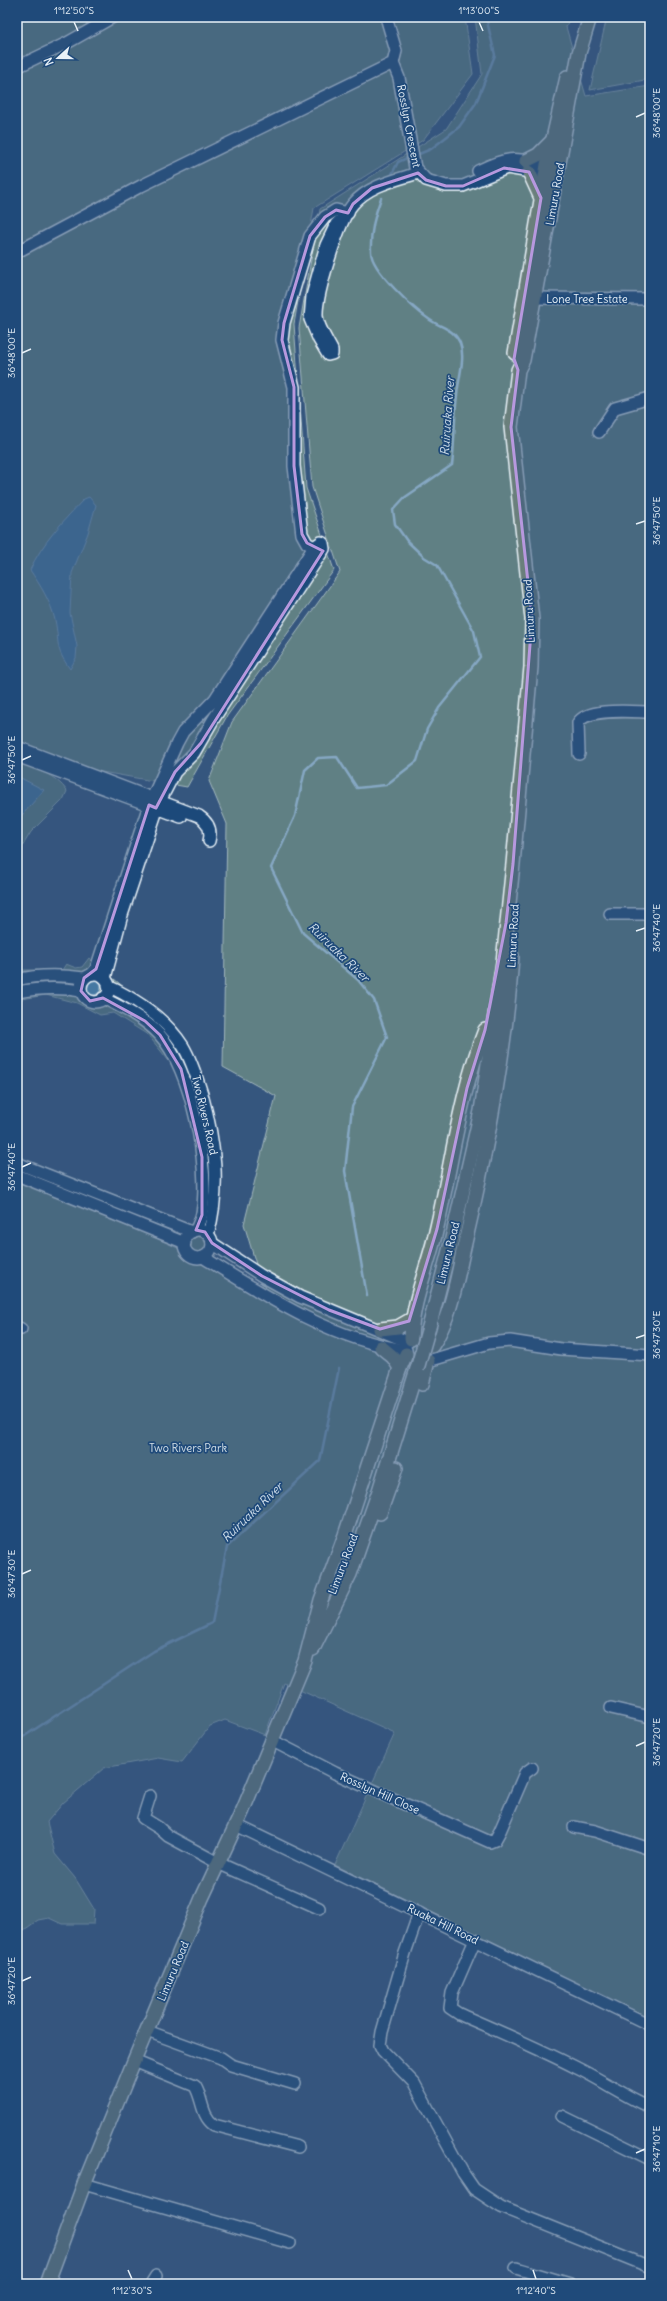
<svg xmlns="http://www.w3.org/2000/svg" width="667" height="2301" font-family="Delius,sans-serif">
<rect width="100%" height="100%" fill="#35567e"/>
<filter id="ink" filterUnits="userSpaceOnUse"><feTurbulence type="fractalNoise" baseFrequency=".025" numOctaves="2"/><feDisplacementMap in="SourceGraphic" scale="8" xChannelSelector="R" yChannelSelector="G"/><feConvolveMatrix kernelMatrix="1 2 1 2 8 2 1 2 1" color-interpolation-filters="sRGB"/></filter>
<g filter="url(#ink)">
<!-- green -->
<g fill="#608084" stroke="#a4b8be">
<polygon points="17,17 465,17 473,74 423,140 314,208 294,324 306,488 334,570 227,716 187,787 17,757"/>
<path d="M475,17H570L566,27L586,96L650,86V2019L335,1865L395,1733L284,1683L265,1735L225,1720L210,1726L182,1762L158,1758L104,1768L63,1803L47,1822L55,1854L75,1878L94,1909L93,1924H62L49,1918L38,1920L17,1935V1174L72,1198L188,1253L186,1241C189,1233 197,1230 205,1233L211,1247L206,1254L198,1258L264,1291L244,1224L276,1096L223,1067L227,824L209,781L232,722L340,572L312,487L299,328L320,209L446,129L482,74Z"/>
<polygon points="607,17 650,17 650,79 590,90"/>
<path d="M17,763C35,767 56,775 67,791L63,800L31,832L17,855Z"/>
<polygon points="89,958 126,989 151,1004 175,1028 192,1053 173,1066 148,1035 113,1013 100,1015 77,1003 46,995 21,999 17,992 17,970 62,970 66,964 76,968 82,967"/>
</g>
<!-- water -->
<g fill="#4578a2" stroke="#86a8c4">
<path d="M89,497L96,505L88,533L72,573L70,613L77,646L76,658L70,669C54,647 60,644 55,620C51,602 40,585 30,570C41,544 65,519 84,499Z"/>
<polygon points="17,776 44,790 17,821"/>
<circle cx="93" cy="987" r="8"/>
</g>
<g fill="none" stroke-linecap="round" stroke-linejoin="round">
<!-- stream -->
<g stroke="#86a8c4" stroke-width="2.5">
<polyline points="419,154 431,149 459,127 476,103 495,55 486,17"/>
<polyline points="390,178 398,162 407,158"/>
<path d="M367,1296L345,1171L352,1107L387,1037L374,1000L358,980L303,933L271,868L295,816L305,770L318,758L337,757L357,788L386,785L417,761L427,729L439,708L480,657L474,631L437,565L424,557L407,541L395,524L393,510L404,498L452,465C455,441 454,418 457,395C458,380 466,358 460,343C454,329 442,328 430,320C415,310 371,270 371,252C370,235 375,214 381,198"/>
<polyline points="17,1741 154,1651 212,1623 227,1547 320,1461 339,1368"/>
</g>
<defs>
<g id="minor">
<polyline points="393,63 399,78 415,168 426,180 446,186 463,186 507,168 554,176"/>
<polyline points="17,67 67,43 113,17"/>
<path d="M478,171C514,153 518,160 555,166"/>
<path d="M348,213L336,224L326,245L312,296L310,319L319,340L328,355L332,354V350C327,340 318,327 317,316C316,295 339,220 353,204C369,185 396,180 418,173"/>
<polyline points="17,252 141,186 393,63 396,51 386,17"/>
<polyline points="527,298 650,299"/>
<polyline points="599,432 615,408 650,398"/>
<polyline points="314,547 307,543 302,534 294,466 294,387 282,340 284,323 310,236 325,217 336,210 348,213"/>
<path d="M17,747L199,816C208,822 212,830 209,841"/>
<path d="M579,754L578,723C587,707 634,712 650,712"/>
<polyline points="17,756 181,817"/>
<polyline points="610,914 650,914"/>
<polyline points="92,974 96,969 149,805 177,743 183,732 215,699 314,547 321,542 323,543 324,549 213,720 194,753 175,772 160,801 122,915 105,978"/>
<circle cx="95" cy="988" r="14"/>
<path d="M17,980C39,974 62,975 84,978"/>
<path d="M108,986C138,1000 165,1018 183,1046C192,1061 197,1078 202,1094C215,1141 221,1187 208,1235"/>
<path d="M17,992C39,988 59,987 81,991"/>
<path d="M103,998C123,1008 144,1018 159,1034C192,1069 210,1167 202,1213C201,1219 198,1225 196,1230"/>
<polyline points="17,1163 192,1232"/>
<polyline points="17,1175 185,1243"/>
<circle cx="198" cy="1244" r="14"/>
<polyline points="212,1243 262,1276 300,1297 408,1342"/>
<path d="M203,1257C265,1296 332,1340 406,1350"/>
<polyline points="17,1327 21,1329"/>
<polyline points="428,1361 489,1343 510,1341 561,1349 650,1355"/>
<polyline points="611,1708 650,1717"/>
<polyline points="271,1740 335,1773 490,1842 495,1840 500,1831 525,1773 532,1768"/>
<polyline points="150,1796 143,1818 159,1828 168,1836 218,1863 319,1908"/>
<polyline points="236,1825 650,2025"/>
<polyline points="574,1827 595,1831 650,1849"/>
<polyline points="419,1913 405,1953 382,2032 380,2045 383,2051 414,2083 463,2173 474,2189 501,2207 650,2267"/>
<path d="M475,1940L452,1993L450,2008L459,2014C498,2031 538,2048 577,2068C602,2080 624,2096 650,2107"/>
<polyline points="147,2031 221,2058 231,2065 295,2084"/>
<path d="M134,2061L195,2086C203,2099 201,2116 214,2125L298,2147"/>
<polyline points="562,2116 650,2159"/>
<polyline points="84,2184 290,2243"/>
<polyline points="516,2268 570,2284"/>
<polyline points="151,2284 156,2276"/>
</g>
<g id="major">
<polyline points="526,161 538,155 551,142"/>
<polyline points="529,172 540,196"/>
<polyline points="515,353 547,165 567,77"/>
<polyline points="431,1320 451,1243 481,1111 503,962 513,864 531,667 532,619 511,427 518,370 523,360 579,53 590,17"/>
<polyline points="380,1329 398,1327 412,1319"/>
<path d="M411,1339C412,1300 429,1265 437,1227C452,1162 460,1093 485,1030"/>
<path d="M432,1346C452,1316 457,1277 465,1243C487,1149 506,1052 512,956"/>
<polyline points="381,1347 393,1357 400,1368"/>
<polyline points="422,1384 428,1361"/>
<polyline points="380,1513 396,1468"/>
<polyline points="313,1649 350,1574 379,1491 417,1369"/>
<polyline points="47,2284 84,2184 134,2061 202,1898 243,1810 305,1661 321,1600 345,1535 400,1368 406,1354"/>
</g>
</defs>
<!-- minor casing -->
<use href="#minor" stroke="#e8f1f8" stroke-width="14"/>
<!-- major casing -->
<use href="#major" stroke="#e8f1f8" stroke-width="16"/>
<!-- minor -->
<use href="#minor" stroke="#1f4a7a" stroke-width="11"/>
<!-- major -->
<use href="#major" stroke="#6b7f7c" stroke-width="13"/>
<defs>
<polyline id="major-bridge" points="417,1369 431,1320"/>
</defs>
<!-- major-bridge casing -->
<use href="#major-bridge" stroke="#e8f1f8" stroke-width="16" stroke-linecap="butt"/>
<!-- major-bridge -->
<use href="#major-bridge" stroke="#6b7f7c" stroke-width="13"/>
</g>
</g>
<!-- marked area -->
<path d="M0 0H667V2301H0ZM504,168L529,172L541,198L514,359L518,370L511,427L532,619L513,864L506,923L485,1030L467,1088L437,1229L409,1321L380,1329L329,1310L262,1276L212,1243L205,1232L196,1230L202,1215V1157L181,1069L160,1035L145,1021L103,998L90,1001L81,991L84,978L96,969L149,805L156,808L175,772L201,743L323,551L307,543L302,534L294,466V387L282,340L284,323L310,236L325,217L336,210L348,213L353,204L372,188L418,173L426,180L446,186H463Z" fill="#35567e" fill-opacity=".55" fill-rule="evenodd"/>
<path fill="none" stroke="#b798de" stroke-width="3" stroke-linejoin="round" d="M504,168L529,172L541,198L514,359L518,370L511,427L532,619L513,864L506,923L485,1030L467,1088L437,1229L409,1321L380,1329L329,1310L262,1276L212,1243L205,1232L196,1230L202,1215V1157L181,1069L160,1035L145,1021L103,998L90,1001L81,991L84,978L96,969L149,805L156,808L175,772L201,743L323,551L307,543L302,534L294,466V387L282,340L284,323L310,236L325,217L336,210L348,213L353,204L372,188L418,173L426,180L446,186H463Z"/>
<!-- ticks -->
<path fill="none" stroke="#e8f1f8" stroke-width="1.5" d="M74,22L78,31M479,22L483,31M636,117L645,113M22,353L31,349M636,524L645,521M22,760L31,756M636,931L645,928M22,1167L31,1163M636,1338L645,1335M22,1574L31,1570M636,1746L645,1742M22,1981L31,1977M636,2153L645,2149M128,2270L132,2279M533,2270L536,2279"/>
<g text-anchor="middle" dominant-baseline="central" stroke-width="3.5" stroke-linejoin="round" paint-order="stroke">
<!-- street labels -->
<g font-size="11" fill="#e8f1f8" stroke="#1f4a7a">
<text transform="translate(409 126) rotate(79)">Rosslyn Crescent</text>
<text transform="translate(555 194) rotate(-80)">Limuru Road</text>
<text x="587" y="299">Lone Tree Estate</text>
<text transform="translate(529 611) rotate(-93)">Limuru Road</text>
<text transform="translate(513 936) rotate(-87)">Limuru Road</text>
<text transform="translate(205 1115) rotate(77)">Two Rivers Road</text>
<text transform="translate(448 1253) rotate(-76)">Limuru Road</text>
<text transform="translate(343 1564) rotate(-69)">Limuru Road</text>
<text transform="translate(380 1793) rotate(24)">Rosslyn Hill Close</text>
<text transform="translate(443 1924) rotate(26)">Ruaka Hill Road</text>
<text transform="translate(173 1971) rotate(-67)">Limuru Road</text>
</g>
<!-- park labels -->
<g font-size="11" fill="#d4e0e7" stroke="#1f4a7a">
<text x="188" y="1448">Two Rivers Park</text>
</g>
<!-- water labels -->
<g font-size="12" font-style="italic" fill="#d0dfeb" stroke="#1f4a7a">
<text transform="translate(447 416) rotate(-86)">Ruiruaka River</text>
<text transform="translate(339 952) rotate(44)">Ruiruaka River</text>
<text transform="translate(252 1512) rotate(-44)">Ruiruaka River</text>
</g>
</g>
<!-- margin -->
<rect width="667" height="2301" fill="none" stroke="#1f4a7a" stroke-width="44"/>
<!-- north arrow -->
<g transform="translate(58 58) rotate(249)" stroke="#1f4a7a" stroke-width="3" paint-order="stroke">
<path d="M0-3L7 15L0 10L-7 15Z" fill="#e8f1f8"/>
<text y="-6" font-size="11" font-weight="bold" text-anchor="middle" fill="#e8f1f8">N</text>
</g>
<rect x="22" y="22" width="623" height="2257" fill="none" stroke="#e8f1f8" stroke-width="1.5"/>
<g font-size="10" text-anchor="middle" fill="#e8f1f8">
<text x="74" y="14">1°12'50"S</text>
<text x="479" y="14">1°13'00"S</text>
<text transform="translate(656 113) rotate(-90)" y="4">36°48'00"E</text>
<text transform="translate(11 353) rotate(-90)" y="4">36°48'00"E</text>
<text transform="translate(656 521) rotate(-90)" y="4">36°47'50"E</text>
<text transform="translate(11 760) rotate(-90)" y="4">36°47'50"E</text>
<text transform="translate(656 928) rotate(-90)" y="4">36°47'40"E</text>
<text transform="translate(11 1167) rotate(-90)" y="4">36°47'40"E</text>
<text transform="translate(656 1335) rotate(-90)" y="4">36°47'30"E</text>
<text transform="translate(11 1574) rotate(-90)" y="4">36°47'30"E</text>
<text transform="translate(656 1742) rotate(-90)" y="4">36°47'20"E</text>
<text transform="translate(11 1981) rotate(-90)" y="4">36°47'20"E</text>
<text transform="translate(656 2149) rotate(-90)" y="4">36°47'10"E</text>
<text x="132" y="2294">1°12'30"S</text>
<text x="536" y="2294">1°12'40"S</text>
</g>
</svg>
